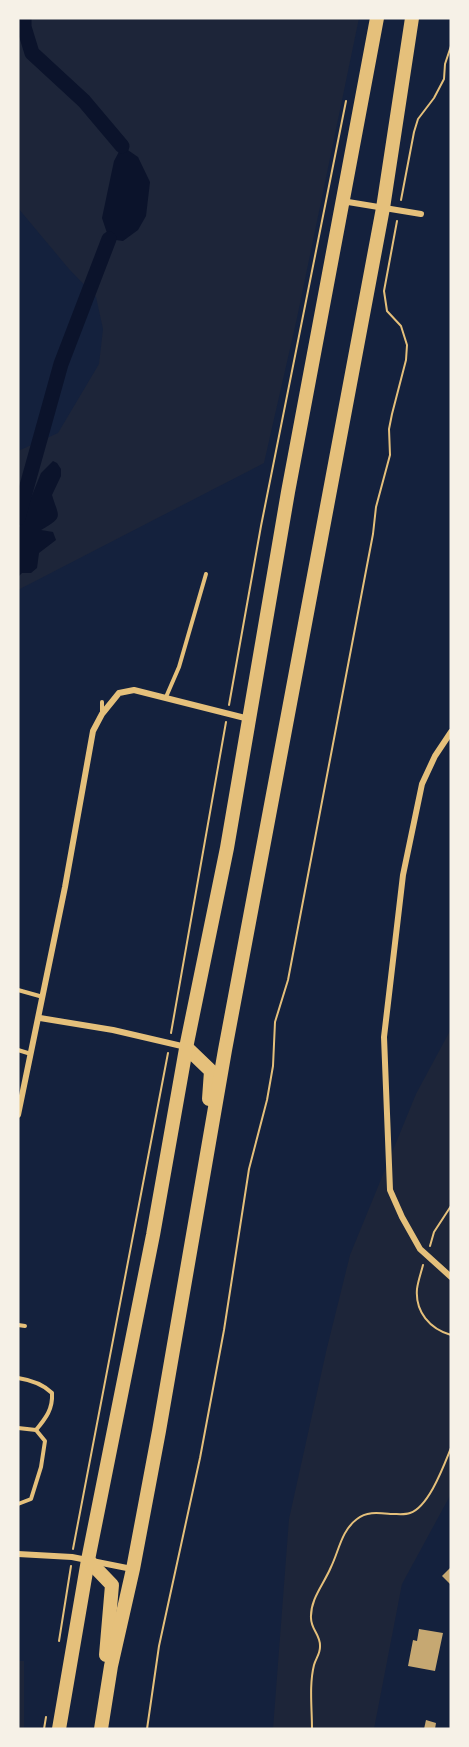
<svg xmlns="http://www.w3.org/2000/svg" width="469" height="1747" font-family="Jost,sans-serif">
<rect width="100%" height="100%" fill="#14213d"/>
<!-- green -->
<g fill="#1d2539">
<polygon points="18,18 359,18 297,318 264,463 18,590 18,451 58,433 99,364 103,329 96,297 69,269 18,208"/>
<polygon points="451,1029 451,1494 402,1584 374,1729 273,1729 289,1519 326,1352 350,1255 416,1094"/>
<rect x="18" y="1661" width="6" height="68"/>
</g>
<!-- water -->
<g fill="#0b132b">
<polygon points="122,146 138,157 150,182 146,216 138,230 123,241 109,239 102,218 114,161"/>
<path d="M53,461L57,463L61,469V476L52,495C59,518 64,517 41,530L53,532L56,540L39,553L37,568L31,573H22L18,577V530L41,473Z"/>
</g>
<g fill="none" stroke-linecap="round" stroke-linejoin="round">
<!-- canal -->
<g stroke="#0b132b" stroke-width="15">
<polyline points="24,18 24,27 32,53 84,101 122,146"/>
<polyline points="18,518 61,364 109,239"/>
</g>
</g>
<!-- building -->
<g fill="#c6a872">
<polygon points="451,1567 451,1585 442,1576"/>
<polygon points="419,1629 443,1633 435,1671 408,1666 413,1640 417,1641"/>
<polygon points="426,1720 436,1723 435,1729 424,1729"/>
</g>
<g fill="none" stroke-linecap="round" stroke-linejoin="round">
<!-- path -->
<g stroke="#e5c07b" stroke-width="2">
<polyline points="401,200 414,132 418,119 434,98 444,79 445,64 451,46"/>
<polyline points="229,705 261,526 346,101"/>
<polyline points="171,1033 226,722"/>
<polyline points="430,1246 434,1232 451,1206"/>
<path d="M423,1265C421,1273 418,1281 417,1289C415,1312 430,1329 451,1335"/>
<polyline points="73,1549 168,1053"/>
<polyline points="59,1641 71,1566"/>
<polyline points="44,1729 46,1717"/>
<polyline points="147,1729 159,1646 200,1458 224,1330 249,1169 267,1100 273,1066 275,1022 288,980 373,534 376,507 390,455 389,429 392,414 406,360 407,345 401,326 387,311 384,291 397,221"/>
<path d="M312,1729C312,1708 309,1685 314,1665C316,1658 320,1654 320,1647C321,1635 311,1630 311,1618C310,1599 324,1584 331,1567C339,1551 341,1531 357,1519C367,1511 379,1513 392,1514C398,1514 405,1515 410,1513C429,1507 444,1465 451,1448"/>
</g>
<!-- service -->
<g stroke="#e5c07b" stroke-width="4">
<polyline points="166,697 179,667 206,574"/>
<polyline points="102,713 102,702"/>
<polyline points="18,990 43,997"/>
<polyline points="18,1050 31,1054"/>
<polyline points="18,1325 25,1326"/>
<path d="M18,1378C31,1380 43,1384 52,1393C53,1409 46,1418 36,1430L18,1428"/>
<polyline points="18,1504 31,1499 41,1467 45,1441 36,1430"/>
</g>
<!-- minor -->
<g stroke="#e5c07b" stroke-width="6">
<polyline points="342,201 421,214"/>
<polyline points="451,732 435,756 422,784 403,875 384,1037 390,1190 402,1217 420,1249 451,1277"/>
<polyline points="40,1018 113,1030 186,1047"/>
<polyline points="18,1115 65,887 93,731 102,714 119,693 134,690 249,719"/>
<polyline points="18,1554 72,1557 132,1569"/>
</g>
<!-- trunk -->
<g stroke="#e5c07b" stroke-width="14">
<polyline points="186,1047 211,1071 209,1099"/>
<polyline points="88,1560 112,1585 106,1655"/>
<polyline points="59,1729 88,1560 153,1235 187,1043 227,848 288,492 377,18"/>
<polyline points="101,1729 111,1666 133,1569 159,1431 225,1050 383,208 412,18"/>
</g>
</g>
<!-- border -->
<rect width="469" height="1747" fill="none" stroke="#f6f1e7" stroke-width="39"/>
</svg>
